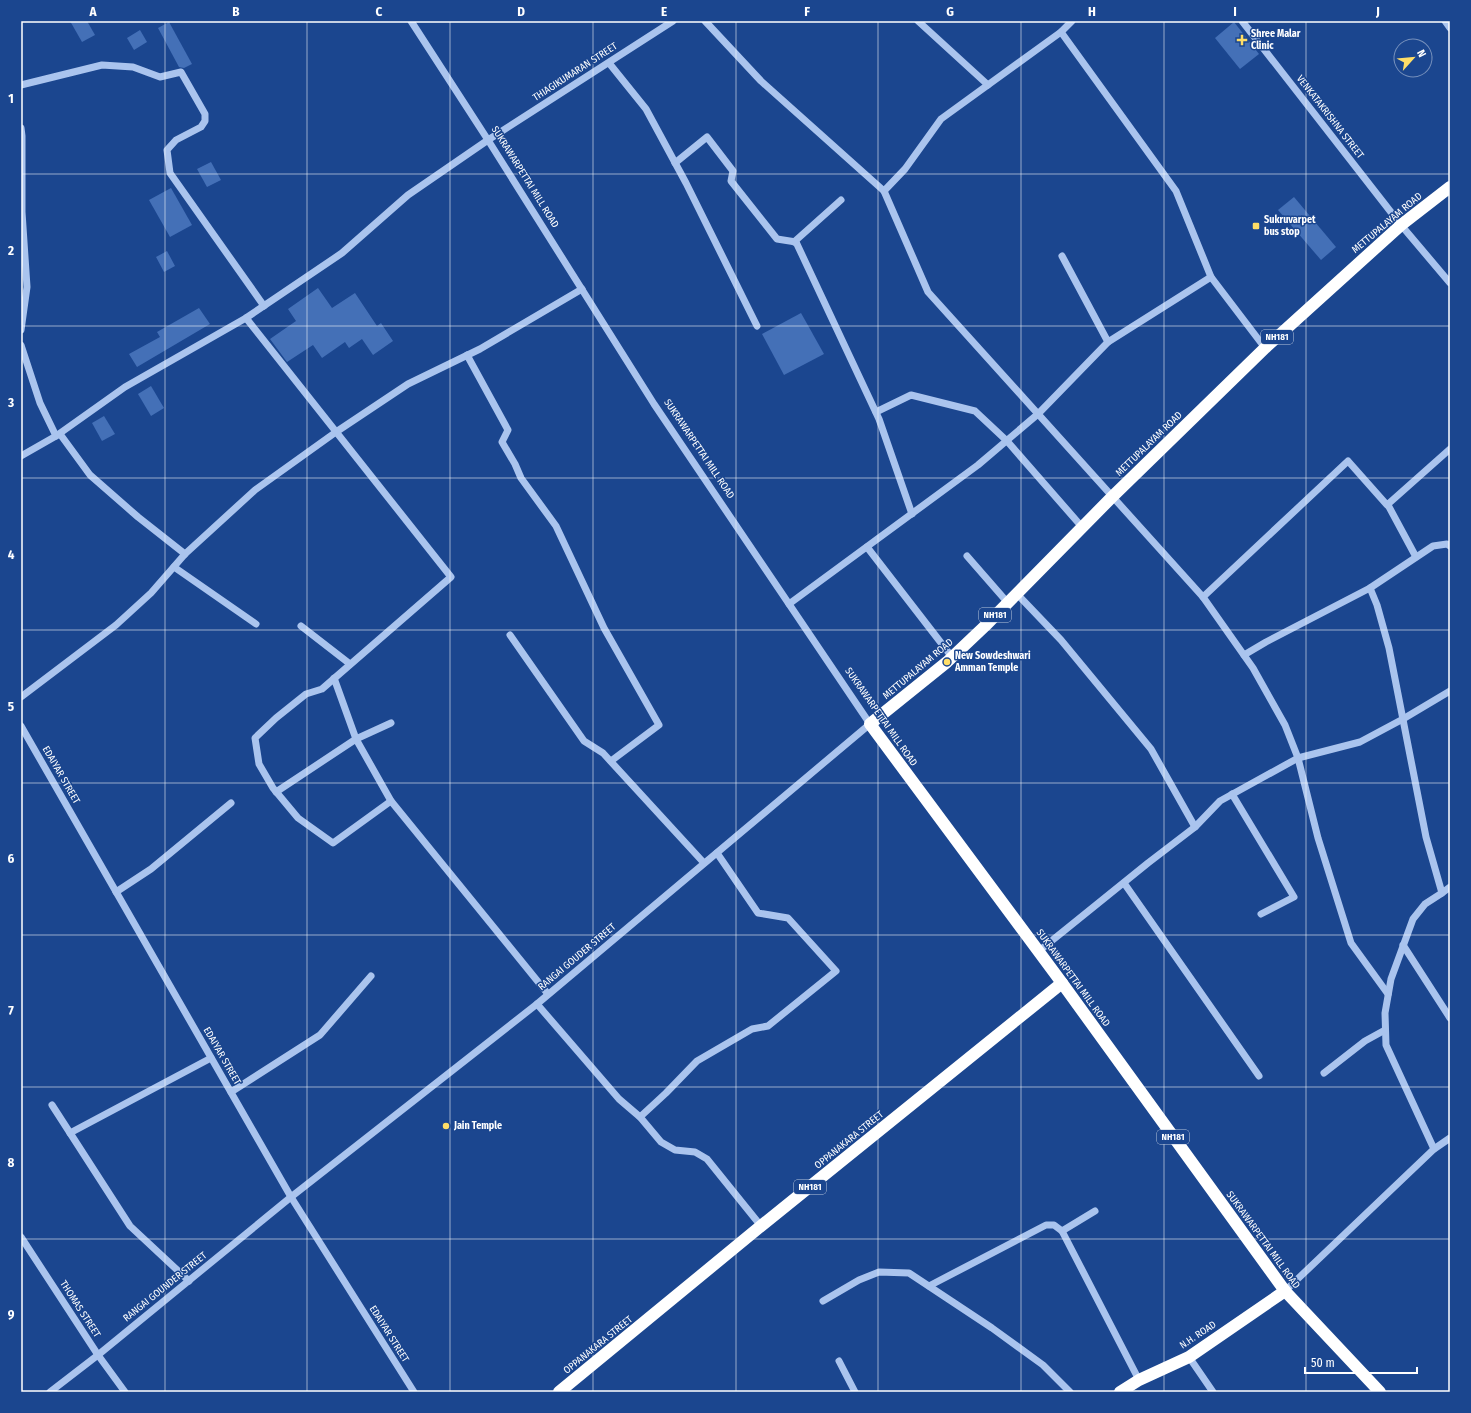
<svg xmlns="http://www.w3.org/2000/svg" width="1471" height="1413" font-family="'Fira Sans Condensed',sans-serif">
<rect width="100%" height="100%" fill="#1b468f"/>
<!-- building -->
<g fill="#4470b7">
<polygon points="70,21 87,21 95,35 82,42"/>
<polygon points="169,22 192,64 184,68 179,67 158,28"/>
<polygon points="1234,22 1259,54 1240,69 1215,38"/>
<polygon points="140,30 147,42 134,50 127,38"/>
<polygon points="211,162 221,180 207,187 197,169"/>
<polygon points="171,188 192,225 170,237 149,200"/>
<polygon points="1294,197 1336,247 1321,260 1278,210"/>
<polygon points="167,251 175,266 164,272 156,257"/>
<polygon points="318,288 332,308 355,293 377,326 381,323 393,341 373,355 362,339 349,348 345,342 322,358 313,345 287,362 270,339 296,321 288,309"/>
<polygon points="199,308 210,324 137,367 129,354 160,337 157,332"/>
<polygon points="801,313 824,354 784,375 762,334"/>
<polygon points="151,386 164,408 151,416 138,394"/>
<polygon points="104,416 115,434 102,441 92,423"/>
</g>
<g fill="none" stroke-linecap="round" stroke-linejoin="round">
<!-- minor -->
<g stroke="#aac4ee" stroke-width="7">
<polyline points="705,21 761,81 884,191 928,292 1203,597 1253,668 1285,725 1298,758 1318,838 1351,943 1388,994"/>
<polyline points="918,21 988,85"/>
<polyline points="1242,21 1401,225 1450,283"/>
<polyline points="1445,21 1450,28"/>
<polyline points="1061,32 1176,191 1211,277 1265,348"/>
<polyline points="609,63 646,109 686,183 757,326"/>
<polyline points="21,85 102,65 133,67 160,77 181,72 205,114 205,121 201,127 176,140 167,150 170,173 264,306"/>
<polyline points="21,128 22,136 22,212 27,287 21,330"/>
<polyline points="675,163 707,137 733,171 731,181 777,239 796,242 879,419 912,514"/>
<polyline points="884,191 905,169 941,119 1061,32 1072,21"/>
<polyline points="794,242 841,200"/>
<polyline points="1062,256 1108,342 1211,277"/>
<polyline points="246,318 451,577 322,689 306,694 276,718 255,738 259,764 273,788 298,818 333,843 391,801"/>
<polyline points="21,345 40,403 56,436"/>
<polyline points="467,355 508,430 502,442 515,464 521,478 556,526 604,628 659,725 611,761"/>
<polyline points="876,412 911,395 975,411 1007,441 1082,527"/>
<polyline points="60,434 90,475 138,517 185,554"/>
<polyline points="21,456 56,436 125,387 246,318 342,253 408,195 488,140 673,21"/>
<polyline points="1388,505 1416,557"/>
<polyline points="867,547 952,657"/>
<polyline points="967,556 1008,603"/>
<polyline points="174,567 256,624"/>
<polyline points="1370,588 1377,605 1389,648 1426,837 1442,893 1425,904 1413,919 1391,979 1385,1013 1386,1045 1434,1149"/>
<polyline points="1017,594 1061,640 1151,749 1195,827"/>
<polyline points="1203,597 1348,461 1387,505 1450,449"/>
<polyline points="789,604 978,465 1038,414 1108,342"/>
<polyline points="301,626 350,664"/>
<polyline points="510,635 584,741 603,753 704,863"/>
<polyline points="1244,655 1266,642 1370,588 1433,546 1447,544 1450,546"/>
<polyline points="334,678 356,739 391,801 548,994"/>
<polyline points="21,697 116,625 151,593 185,554 255,490 336,432 408,384 480,349 582,289"/>
<polyline points="21,726 291,1197 414,1392"/>
<polyline points="276,792 356,739 391,723"/>
<polyline points="1232,794 1294,897 1261,914"/>
<polyline points="1124,883 1259,1076"/>
<polyline points="116,892 151,869 231,803"/>
<polyline points="1442,893 1450,887"/>
<polyline points="1403,945 1450,1018"/>
<polyline points="1039,951 1148,863 1195,827 1220,801 1298,758 1360,742 1403,719 1450,691"/>
<polyline points="537,1004 619,1099 640,1117 661,1142 675,1150 695,1152 707,1159 761,1226"/>
<polyline points="1324,1073 1365,1041 1385,1030"/>
<polyline points="231,1092 320,1035 371,976"/>
<polyline points="52,1105 130,1226 189,1281"/>
<polyline points="640,1117 666,1093 697,1061 752,1029 768,1026 836,971 788,918 758,913 717,853"/>
<polyline points="70,1133 211,1058"/>
<polyline points="1062,1231 1095,1211"/>
<polyline points="21,1237 98,1355 125,1392"/>
<polyline points="929,1286 1046,1225 1054,1225 1062,1231 1139,1380"/>
<polyline points="1285,1291 1434,1149 1450,1138"/>
<polyline points="823,1301 859,1280 879,1272 909,1273 992,1328 1043,1365 1070,1392"/>
<polyline points="1189,1357 1213,1392"/>
<polyline points="839,1361 855,1392"/>
<polyline points="50,1392 98,1355 291,1197 537,1004 870,724 654,404 488,140 411,21"/>
</g>
<!-- highway -->
<g stroke="#fff" stroke-width="12">
<polyline points="559,1392 761,1226 1062,983"/>
<polyline points="1120,1392 1139,1380 1189,1357 1285,1291"/>
<polyline points="1380,1392 1285,1291 1062,983 870,724 947,662 985,626 1112,497 1265,348 1401,225 1450,187"/>
</g>
</g>
<!-- grid -->
<path fill="none" stroke="#fff" stroke-width="1" stroke-opacity="0.55" d="M165,21V1392M307,21V1392M450,21V1392M593,21V1392M736,21V1392M878,21V1392M1021,21V1392M1164,21V1392M1306,21V1392M21,174H1450M21,326H1450M21,478H1450M21,630H1450M21,783H1450M21,935H1450M21,1087H1450M21,1239H1450"/>
<!-- markers -->
<g fill="#ffde67" stroke="#1b468f" stroke-width="1.5">
<path d="M1240 34h4v4h4v4h-4v4h-4v-4h-4v-4h4z"/>
<rect x="1252" y="222" width="8" height="8" rx="2"/>
<circle cx="947" cy="662" r="4"/>
<circle cx="446" cy="1126" r="4"/>
</g>
<g text-anchor="middle" dominant-baseline="central" stroke-width="3" stroke-linejoin="round" paint-order="stroke">
<!-- shield labels -->
<g fill="#1b468f" stroke="#bbc8dd" stroke-width="1">
<rect x="1261" y="330" width="32" height="14" rx="3"/>
<rect x="979" y="608" width="32" height="14" rx="3"/>
<rect x="1157" y="1130" width="32" height="14" rx="3"/>
<rect x="794" y="1180" width="32" height="14" rx="3"/>
</g>
<g font-size="9" font-weight="bold" fill="#fff">
<text x="1277" y="337">NH181</text>
<text x="995" y="615">NH181</text>
<text x="1173" y="1137">NH181</text>
<text x="810" y="1187">NH181</text>
</g>
<!-- poi labels -->
<g font-size="10" font-weight="bold" fill="#fff" stroke="#1b468f" text-anchor="start">
<text x="1251" y="34">Shree Malar<tspan x="1251" dy="12">Clinic</tspan></text>
<text x="1264" y="220">Sukruvarpet<tspan x="1264" dy="12">bus stop</tspan></text>
<text x="955" y="656">New Sowdeshwari<tspan x="955" dy="12">Amman Temple</tspan></text>
<text x="454" y="1126">Jain Temple</text>
</g>
<!-- street labels -->
<g font-size="10" fill="#fff" stroke="#1b468f">
<text transform="translate(575 72) rotate(-33)">THIAGIKUMARAN STREET</text>
<text transform="translate(1330 117) rotate(52)">VENKATAKRISHNA STREET</text>
<text transform="translate(525 177) rotate(58)">SUKRAWARPETTAI MILL ROAD</text>
<text transform="translate(1387 223) rotate(-40)">METTUPALAYAM ROAD</text>
<text transform="translate(1149 444) rotate(-44)">METTUPALAYAM ROAD</text>
<text transform="translate(699 449) rotate(56)">SUKRAWARPETTAI MILL ROAD</text>
<text transform="translate(918 669) rotate(-40)">METTUPALAYAM ROAD</text>
<text transform="translate(881 717) rotate(55)">SUKRAWARPETTAI MILL ROAD</text>
<text transform="translate(61 775) rotate(60)">EDAIYAR STREET</text>
<text transform="translate(577 957) rotate(-40)">RANGAI GOUDER STREET</text>
<text transform="translate(1073 978) rotate(54)">SUKRAWARPETTAI MILL ROAD</text>
<text transform="translate(222 1056) rotate(60)">EDAIYAR STREET</text>
<text transform="translate(849 1140) rotate(-39)">OPPANAKARA STREET</text>
<text transform="translate(1263 1240) rotate(54)">SUKRAWARPETTAI MILL ROAD</text>
<text transform="translate(165 1287) rotate(-39)">RANGAI GOUNDER STREET</text>
<text transform="translate(80 1309) rotate(57)">THOMAS STREET</text>
<text transform="translate(389 1334) rotate(58)">EDAIYAR STREET</text>
<text transform="translate(1198 1335) rotate(-34)">N.H. ROAD</text>
<text transform="translate(598 1345) rotate(-39)">OPPANAKARA STREET</text>
</g>
</g>
<!-- border -->
<rect width="1471" height="1413" fill="none" stroke="#1b468f" stroke-width="44"/>
<!-- north arrow -->
<g transform="translate(1413 58) rotate(63)"><circle r="19" fill="#1b468f" stroke="#7690bc"/>
<path d="M0-3L7 15L0 10L-7 15Z" fill="#ffde67"/>
<text y="-6" font-size="11" font-weight="bold" text-anchor="middle" fill="#ffffff">N</text>
</g>
<!-- scale -->
<path d="M1305 1367v6h112v-6" fill="none" stroke="#ffffff" stroke-width="2"/>
<text x="1311" y="1367" font-size="12" fill="#ffffff" stroke="#1b468f" stroke-width="3" paint-order="stroke">50 m</text>
<rect x="22" y="22" width="1427" height="1369" fill="none" stroke="#fff" stroke-width="1.5"/>
<g font-size="13" text-anchor="middle" font-weight="bold" fill="#fff">
<text x="93" y="16">A</text>
<text x="236" y="16">B</text>
<text x="379" y="16">C</text>
<text x="521" y="16">D</text>
<text x="664" y="16">E</text>
<text x="807" y="16">F</text>
<text x="950" y="16">G</text>
<text x="1092" y="16">H</text>
<text x="1235" y="16">I</text>
<text x="1378" y="16">J</text>
<text x="11" y="103">1</text>
<text x="11" y="255">2</text>
<text x="11" y="407">3</text>
<text x="11" y="559">4</text>
<text x="11" y="711">5</text>
<text x="11" y="863">6</text>
<text x="11" y="1015">7</text>
<text x="11" y="1167">8</text>
<text x="11" y="1319">9</text>
</g>
</svg>
